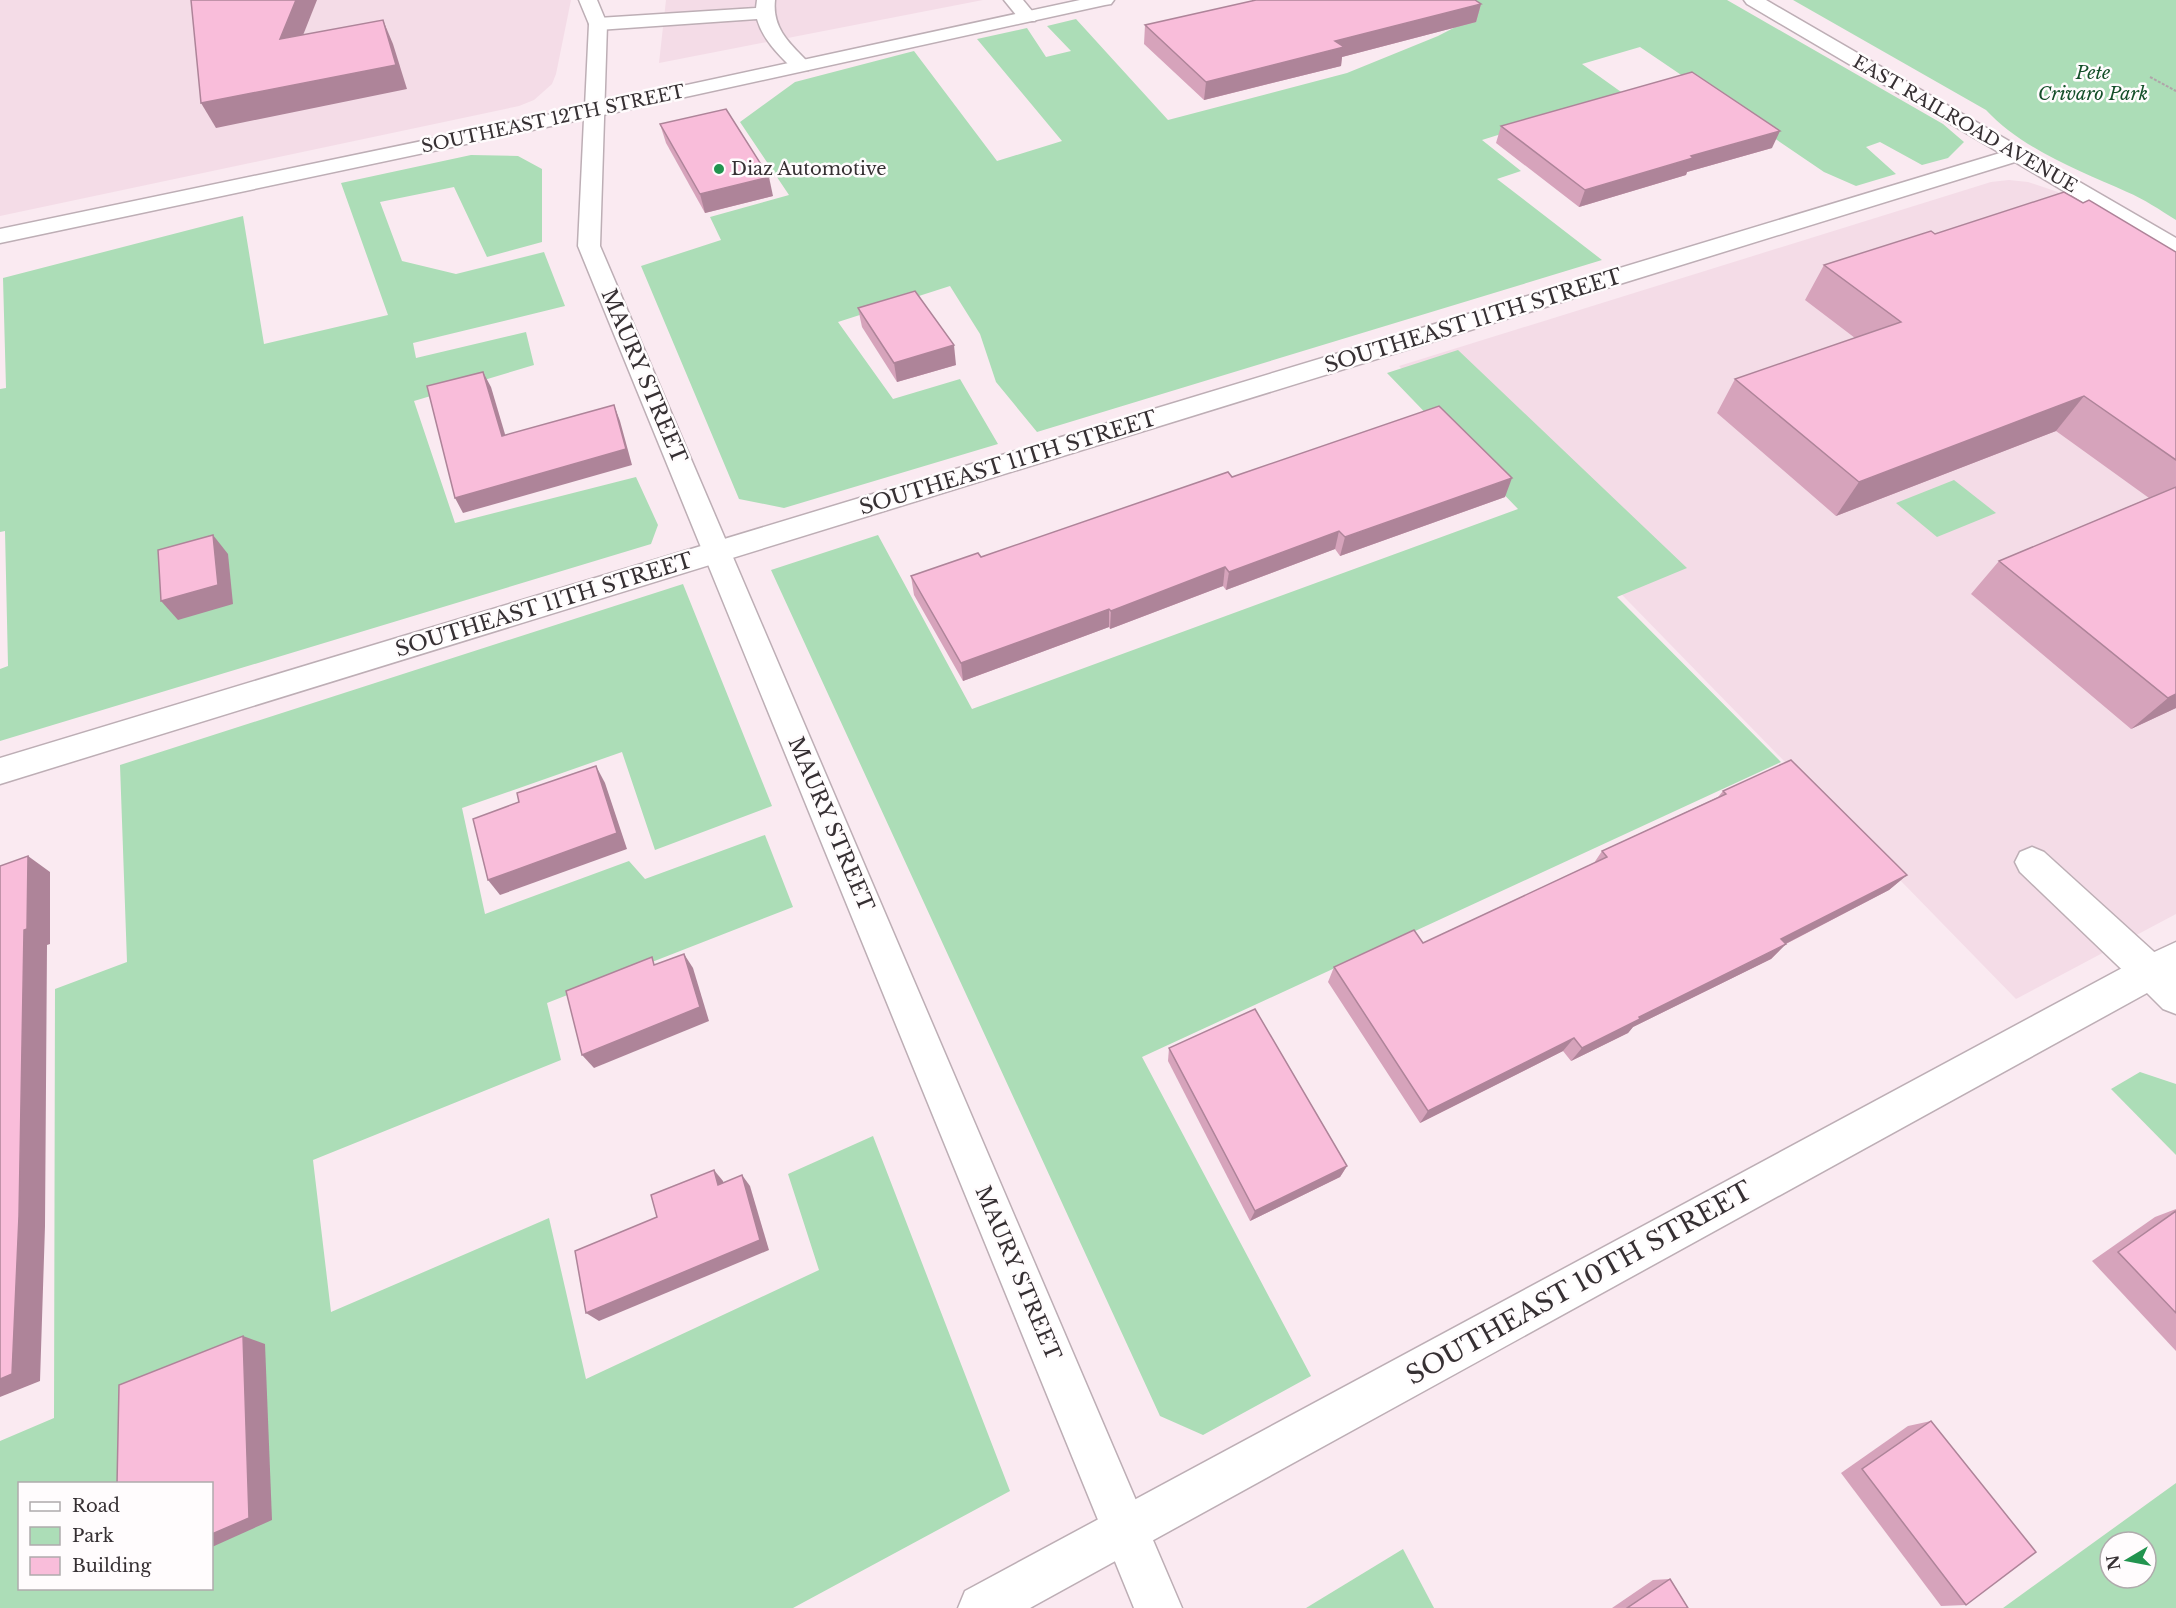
<svg xmlns="http://www.w3.org/2000/svg" width="2176" height="1608" font-family="'Libre Baskerville',serif">
<rect width="100%" height="100%" fill="#faeaf1"/>
<!-- built -->
<g fill="#f4dce7">
<polygon points="0,0 571,0 556,74 552,84 534,100 519,106 0,216"/>
<polygon points="666,0 983,0 659,63"/>
<polygon points="2009,180 2028,182 2058,192 2176,263 2176,914 2016,999 1399,366 1991,182"/>
</g>
<!-- green -->
<g fill="#acddb7" fill-rule="evenodd">
<polygon points="1457,0 1727,0 1943,124 1964,142 1948,158 1922,165 1880,142 1866,147 1896,174 1856,186 1824,172 1640,47 1582,64 1677,132 1540,122 1482,140 1521,171 1497,179 1602,260 1037,432 996,382 980,334 950,286 838,322 893,399 960,379 998,444 784,508 739,499 641,266 721,240 710,217 789,195 740,122 795,82 914,51 997,161 1062,141 977,39 1027,28 1046,57 1071,51 1047,26 1076,19 1168,120 1347,73 1438,36 1469,20"/>
<path d="M1793,0H2176V220C2160,210 2144,199 2127,192C2080,171 2022,149 1986,110Z"/>
<polygon points="471,155 518,156 542,169 542,242 487,257 454,187 380,202 402,261 456,274 544,252 565,306 413,343 416,358 526,332 534,365 414,401 455,523 636,477 658,525 651,544 0,741 0,669 8,666 5,531 0,532 0,389 6,388 3,278 243,216 264,344 388,315 341,183"/>
<polygon points="1458,350 1687,568 1617,597 1781,762 1142,1057 1311,1376 1203,1435 1160,1416 771,570 878,535 972,709 1518,509 1387,373"/>
<polygon points="1954,480 1996,513 1937,537 1896,503"/>
<path d="M683,584L772,806L655,850L622,752L462,808L485,914L629,861L645,879L765,835L793,907L547,1003L561,1060L313,1160L331,1312L549,1218L586,1379L819,1270L788,1174L873,1136L1010,1491L793,1608H0V1441L54,1418L55,989L127,962L120,765ZM20,1484H212V1588H20Z"/>
<polygon points="2140,1072 2176,1084 2176,1155 2111,1089"/>
<path d="M2176,1483V1608H2003ZM2110,1542H2146V1578H2110Z"/>
<polygon points="1403,1549 1434,1608 1306,1608"/>
</g>
<g fill="none" stroke-linecap="round" stroke-linejoin="round">
<defs>
<g id="lane">
<path d="M757,0H775C772,28 789,43 808,62L811,66L808,70H794C779,55 763,40 757,19L598,30L591,28L589,24L591,20L598,18L756,8Z"/>
<polygon points="1004,0 1023,0 1037,17 1035,21 1021,21"/>
<polygon points="2032,847 2044,852 2163,960 2168,972 2163,984 2150,988 2137,984 2020,872 2015,862 2020,852"/>
</g>
<g id="street">
<polygon points="1080,0 1114,0 1111,4 1105,5 594,117 587,115 584,111 587,107 594,105"/>
<polygon points="1744,0 1766,0 2176,238 2176,255 2168,253 2015,162 0,784 0,758 2000,153 1747,4"/>
<polygon points="2176,942 2176,1014 2163,1009 2147,993 1030,1608 958,1608 965,1591 2137,960"/>
</g>
<polygon id="secondary" points="579,0 597,0 607,24 600,246 1182,1608 1134,1608 578,246 584,119 0,243 0,229 585,107 589,24"/>
</defs>
<!-- lane casing -->
<use href="#lane" stroke="#bdaeb5" stroke-width="3"/>
<!-- street casing -->
<use href="#street" stroke="#bdaeb5" stroke-width="3"/>
<!-- secondary casing -->
<use href="#secondary" stroke="#bdaeb5" stroke-width="3"/>
<!-- path -->
<polyline stroke="#b0a4a9" stroke-width="2" stroke-dasharray="3 1.5" stroke-linecap="butt" points="2150,77 2176,91"/>
<!-- lane -->
<use href="#lane" fill="#fff" fill-rule="evenodd"/>
<!-- street -->
<use href="#street" fill="#fff" fill-rule="evenodd"/>
<!-- secondary -->
<use href="#secondary" fill="#fff" fill-rule="evenodd"/>
</g>
<!-- wall -->
<g fill="#d6a3bb">
<polygon points="1481,4 1476,22 1342,57 1341,66 1204,100 1144,44 1145,25"/>
<polygon points="660,124 773,196 705,213 666,143"/>
<polygon points="1501,126 1772,148 1687,172 1686,175 1579,207 1496,143"/>
<polygon points="2083,203 2176,252 2176,708 2131,729 1971,594 1999,561 2149,498 2056,431 1836,516 1717,413 1735,379 1855,338 1805,300 1824,265 1935,234"/>
<polygon points="858,308 956,365 897,382 862,327"/>
<polygon points="1232,477 1505,497 1340,556 1335,549 1226,590 1223,586 1110,629 1109,627 963,681 914,595 911,576 981,557"/>
<polygon points="1723,791 1907,875 1889,890 1786,944 1771,959 1633,1027 1628,1033 1571,1061 1563,1051 1420,1123 1328,982 1334,967 1423,943 1594,863 1602,851 1718,797"/>
<polygon points="1169,1048 1347,1166 1340,1177 1250,1221 1168,1061"/>
<polygon points="2176,1209 2176,1351 2092,1261 2155,1217"/>
<polygon points="1931,1421 1966,1605 1941,1606 1841,1473 1908,1426"/>
<polygon points="1670,1579 1688,1608 1612,1608 1653,1580"/>
</g>
<!-- shaded-wall -->
<g fill="#ae8499">
<polygon points="296,0 317,0 292,63 280,39"/>
<polygon points="1481,4 1476,22 1342,57 1341,66 1204,100 1206,82 1335,41"/>
<polygon points="383,20 393,44 407,89 216,128 201,103"/>
<polygon points="1780,131 1772,148 1687,172 1686,175 1579,207 1585,190 1691,156"/>
<polygon points="769,177 773,196 705,213 700,194"/>
<polygon points="954,345 956,365 897,382 894,363"/>
<polygon points="483,372 491,387 510,451 502,436"/>
<polygon points="2084,396 2056,431 1836,516 1859,482"/>
<polygon points="614,405 620,421 632,465 463,513 455,498"/>
<polygon points="1512,478 1505,497 1340,556 1345,537"/>
<polygon points="1339,531 1335,549 1226,590 1229,572"/>
<polygon points="213,535 228,554 233,604 178,620 161,601"/>
<polygon points="1225,567 1223,586 1110,629 1111,611"/>
<polygon points="1109,609 1109,627 963,681 961,663"/>
<polygon points="2176,694 2176,708 2131,729 2168,698"/>
<polygon points="596,766 605,783 627,849 500,895 488,880"/>
<polygon points="28,856 50,872 50,944 47,945 45,1226 40,1381 0,1397 0,1379"/>
<polygon points="1907,875 1889,890 1766,954 1781,939"/>
<polygon points="1786,944 1771,959 1633,1027 1628,1033 1571,1061 1582,1048 1639,1017"/>
<polygon points="684,954 693,968 709,1021 594,1068 582,1055"/>
<polygon points="1574,1038 1563,1051 1420,1123 1428,1111"/>
<polygon points="1347,1166 1340,1177 1250,1221 1255,1211"/>
<polygon points="714,1170 723,1181 727,1196 718,1185"/>
<polygon points="742,1175 750,1186 769,1250 599,1321 586,1313"/>
<polygon points="243,1336 265,1344 272,1520 212,1547 212,1534"/>
</g>
<!-- building -->
<g fill="#f9bdda" stroke="#ae8499" stroke-width="1.5">
<polygon points="191,0 296,0 280,39 383,20 396,65 201,103"/>
<polygon points="1256,0 1475,0 1481,4 1335,41 1344,47 1206,82 1145,25"/>
<polygon points="1692,72 1780,131 1691,156 1693,158 1585,190 1501,126"/>
<polygon points="726,109 769,177 700,194 660,124"/>
<polygon points="2064,192 2083,203 2089,200 2176,252 2176,460 2084,396 1859,482 1735,379 1901,322 1824,265 1931,231 1935,234"/>
<polygon points="915,291 954,345 894,363 858,308"/>
<polygon points="483,372 502,436 614,405 626,449 455,498 427,386"/>
<polygon points="1439,406 1512,478 1345,537 1339,531 1229,572 1225,567 1111,611 1109,609 961,663 911,576 978,553 981,557 1228,472 1232,477"/>
<polygon points="2176,487 2176,694 2168,698 1999,561"/>
<polygon points="213,535 218,585 161,601 158,550"/>
<polygon points="1791,760 1907,875 1781,939 1786,944 1639,1017 1640,1019 1582,1048 1574,1038 1428,1111 1334,967 1414,930 1423,943 1607,857 1602,851 1726,794 1723,791"/>
<polygon points="596,766 617,833 488,880 473,819 519,802 517,793"/>
<polygon points="28,856 27,929 24,930 19,1216 12,1374 0,1379 0,866"/>
<polygon points="684,954 700,1007 582,1055 566,991 652,957 654,965"/>
<polygon points="1255,1009 1347,1166 1255,1211 1169,1048"/>
<polygon points="714,1170 718,1185 742,1175 760,1240 586,1313 575,1251 657,1217 651,1195"/>
<polygon points="2176,1211 2176,1313 2118,1252"/>
<polygon points="243,1336 249,1518 212,1534 212,1484 117,1484 119,1385"/>
<polygon points="1931,1421 2036,1552 1966,1605 1862,1469"/>
<polygon points="1670,1579 1688,1608 1627,1608"/>
</g>
<!-- markers -->
<circle fill="#22944f" stroke="#fffcfd" stroke-width="2" cx="719" cy="169" r="6"/>
<g text-anchor="middle" dominant-baseline="central" stroke-width="5" stroke-linejoin="round" paint-order="stroke">
<!-- far-park labels -->
<g font-size="18" font-style="italic" fill="#144f29" stroke="#fffcfd">
<text x="2093" y="73">Pete<tspan x="2093" dy="21">Crivaro Park</tspan></text>
</g>
<!-- far-street labels -->
<g font-size="18" fill="#363033" stroke="#fffcfd">
<text transform="translate(553 119) rotate(-12)">SOUTHEAST 12TH STREET</text>
<text transform="translate(1965 124) rotate(30)">EAST RAILROAD AVENUE</text>
</g>
<!-- far-poi labels -->
<g font-size="18" fill="#363033" stroke="#fffcfd" text-anchor="start">
<text x="731" y="169">Diaz Automotive</text>
</g>
<!-- street labels -->
<g font-size="21" fill="#363033" stroke="#fffcfd">
<text transform="translate(1473 321) rotate(-17)">SOUTHEAST 11TH STREET</text>
<text transform="translate(644 376) rotate(67)">MAURY STREET</text>
<text transform="translate(1008 463) rotate(-17)">SOUTHEAST 11TH STREET</text>
<text transform="translate(544 605) rotate(-17)">SOUTHEAST 11TH STREET</text>
<text transform="translate(831 824) rotate(67)">MAURY STREET</text>
<text transform="translate(1018 1273) rotate(67)">MAURY STREET</text>
</g>
<!-- near-street labels -->
<g font-size="26" fill="#363033" stroke="#fffcfd">
<text transform="translate(1579 1283) rotate(-29)">SOUTHEAST 10TH STREET</text>
</g>
</g>
<!-- legend -->
<rect x="18" y="1482" width="195" height="108" fill="#fffcfd" stroke="#afaaac" stroke-width="1.5"/>
<rect x="30" y="1502" width="30" height="9" fill="#ffffff" stroke="#afaaac" stroke-width="1.5"/>
<text x="72" y="1512" font-size="18" fill="#363033">Road</text>
<rect x="30" y="1527" width="30" height="18" fill="#acddb7" stroke="#afaaac" stroke-width="1.5"/>
<text x="72" y="1542" font-size="18" fill="#363033">Park</text>
<rect x="30" y="1557" width="30" height="18" fill="#f9bdda" stroke="#afaaac" stroke-width="1.5"/>
<text x="72" y="1572" font-size="18" fill="#363033">Building</text>
<!-- north arrow -->
<g transform="translate(2128 1560) rotate(260)"><circle r="28" fill="#fffcfd" stroke="#afaaac" stroke-width="1.5"/>
<path d="M0-4.5L10 22L0 15L-10 22Z" fill="#22944f"/>
<text y="-9" font-size="16" font-weight="bold" text-anchor="middle" fill="#363033">N</text>
</g>
</svg>
